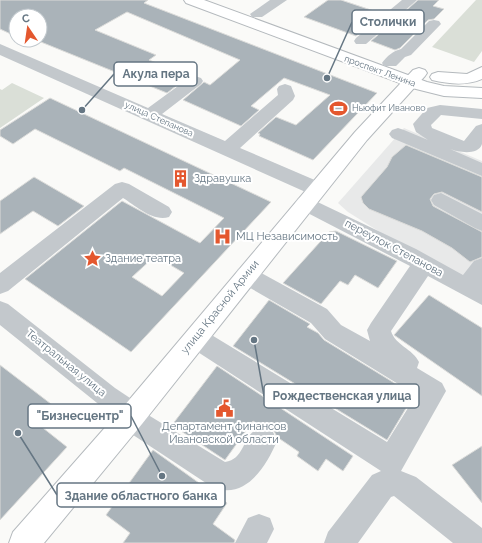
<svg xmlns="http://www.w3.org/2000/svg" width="482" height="543" font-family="Raleway,sans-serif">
<rect width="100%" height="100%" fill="#fafaf8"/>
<!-- built -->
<polygon fill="#e8e9e9" points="404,128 482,161 482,296 348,212 338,203"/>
<!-- green -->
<g fill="#dadfd7">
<polygon points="476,0 482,0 482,51 474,62 432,47"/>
<polygon points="12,83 44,98 0,128 0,89 2,90"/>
</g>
<!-- building -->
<g fill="#aab3b9" stroke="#dcdcda" fill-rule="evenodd">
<polygon points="0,0 148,0 144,3 377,93 313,160 259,136 260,134 258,133 276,117 296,125 330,95 284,78 251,106 259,110 241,126 183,100 204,82 210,85 240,60 127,12 95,30 156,55 149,60 189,76 167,93 36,40 40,40 40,16 16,16 15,36 0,29"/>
<polygon points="328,0 341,0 383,14 356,36 304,17"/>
<polygon points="418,0 439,0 433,6 444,9 434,19 428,20 400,48 395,50 371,41"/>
<path d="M50,98L271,202L131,352L25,279L122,201L200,243L224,218L124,168L120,171L35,129L13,144L0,136V130ZM155,256L184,273L162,296L132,277Z"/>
<polygon points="406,145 482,177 482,212 442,192 434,194 430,199 433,206 482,232 482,257 470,262 452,248 422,231 369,209 363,203 361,197 387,167 392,157"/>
<polygon points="34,177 84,206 58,226 33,211 0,234 0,201"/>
<polygon points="336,231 397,261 378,288 355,275 348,285 340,281 321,304 283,283 329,232"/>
<polygon points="429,295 482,328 482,396 394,335"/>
<polygon points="269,300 310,324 307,327 318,333 324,340 414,395 387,440 233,346"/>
<polygon points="0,365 55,407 38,424 67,447 0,520"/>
<polygon points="217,366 353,456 343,471 326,459 318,471 297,456 299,452 277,437 274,431 262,427 253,421 225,460 172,425"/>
<polygon points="482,446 482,503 452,465"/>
<polygon points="153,450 227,503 213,524 235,540 234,543 123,543 130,533 106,515"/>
</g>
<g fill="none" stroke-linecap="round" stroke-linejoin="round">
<defs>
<polygon id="major" points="419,68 425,70 427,73 425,76 367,140 142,424 44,543 9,543 13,532 124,406 355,132 413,70"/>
<g id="highway">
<polygon points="184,0 204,0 427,82 444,86 482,88 482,98 444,96 416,89 186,3"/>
<path d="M482,67V79C466,86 449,84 432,80L430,77L432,74L438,72L467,74Z"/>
</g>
</defs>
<!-- major casing -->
<use href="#major" stroke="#b5babe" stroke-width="2"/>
<!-- highway casing -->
<use href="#highway" stroke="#b4b9bd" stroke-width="2"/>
<!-- minor -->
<g fill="#c3c8cc" fill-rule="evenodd">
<polygon points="270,0 287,0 262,17 252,17 250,14"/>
<polygon points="402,0 417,0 366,44 356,44 354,41 356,38"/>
<path d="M434,20L439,21L441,24L411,55L405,57L396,66H384L382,63C387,56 393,51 401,49L429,21Z"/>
<polygon points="0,44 148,108 189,78 195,76 201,78 203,81 201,84 162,114 225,141 278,95 277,89 279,86 285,84 291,86 295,96 293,100 240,148 324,184 327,189 324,194 317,196 310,194 0,55"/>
<path d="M440,105L482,109V119L441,115L431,125L432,128L464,141L476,126L482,124C482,130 482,139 482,144C478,156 458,152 450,149L482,163V176L392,138L389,134L392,130L398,128L404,130L428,140L416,132L413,124L427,108Z"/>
<path d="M122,182L129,184L169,207L172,212L169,217C153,222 136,206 123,198L8,291L0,294V273L115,184Z"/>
<polygon points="441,193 482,214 482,231 475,228 434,205 431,200 434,195"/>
<path d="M305,196L416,249L463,275L474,261L482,258V305L428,276L391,331C395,345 413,349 419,362L417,368L442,383L446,391L401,471L416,477L482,528V543H453L394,496L391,497L358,543H324L328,532L372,475L381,471L187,345L184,338L187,331L196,328L205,331L387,442L416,395L325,339L311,323L238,281L235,275L238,269L246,266L254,269L327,309L341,325L370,341L367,330L371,323L410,266L298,208L295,203L298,198Z"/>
<path d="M0,301L8,304L115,388L142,406L145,413L225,462C244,459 242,440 254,431C256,430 260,429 263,428L273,432L277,441C266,467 245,501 212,487L121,427L117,419L0,325Z"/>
<polygon points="259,514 270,518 274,529 267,543 235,543 248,518"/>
</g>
<!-- major -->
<use href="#major" fill="#fff" fill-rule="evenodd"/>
<!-- highway -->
<use href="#highway" fill="#fff" fill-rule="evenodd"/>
</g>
<!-- icons -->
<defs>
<symbol id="stadium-bare" viewBox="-9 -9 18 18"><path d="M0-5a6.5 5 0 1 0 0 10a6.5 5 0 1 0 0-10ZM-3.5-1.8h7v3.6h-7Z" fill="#e4572e" stroke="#fff" stroke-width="2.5" paint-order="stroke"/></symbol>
<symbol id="building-bare" viewBox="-9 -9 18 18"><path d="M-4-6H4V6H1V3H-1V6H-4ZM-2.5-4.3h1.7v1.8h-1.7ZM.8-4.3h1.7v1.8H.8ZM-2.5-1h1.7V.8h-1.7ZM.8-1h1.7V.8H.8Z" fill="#e4572e" stroke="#fff" stroke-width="2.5" paint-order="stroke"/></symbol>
<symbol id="hospital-bare" viewBox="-9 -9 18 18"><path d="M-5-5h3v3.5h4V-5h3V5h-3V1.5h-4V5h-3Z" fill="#e4572e" stroke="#fff" stroke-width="2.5" paint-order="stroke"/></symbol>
<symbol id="sight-bare" viewBox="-9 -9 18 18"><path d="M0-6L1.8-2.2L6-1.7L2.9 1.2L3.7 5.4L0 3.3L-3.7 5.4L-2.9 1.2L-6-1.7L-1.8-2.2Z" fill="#e4572e" stroke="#fff" stroke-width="2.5" paint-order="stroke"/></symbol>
<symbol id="civic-bare" viewBox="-9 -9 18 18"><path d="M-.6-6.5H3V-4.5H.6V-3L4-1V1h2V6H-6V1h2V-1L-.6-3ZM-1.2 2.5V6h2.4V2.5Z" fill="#e4572e" stroke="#fff" stroke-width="2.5" paint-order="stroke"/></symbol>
</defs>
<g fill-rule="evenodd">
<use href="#stadium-bare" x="326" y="96" width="25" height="25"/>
<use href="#building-bare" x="168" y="166" width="25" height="25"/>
<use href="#hospital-bare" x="210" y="224" width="25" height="25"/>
<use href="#sight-bare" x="80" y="246" width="25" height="25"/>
<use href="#civic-bare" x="212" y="396" width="25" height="25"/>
</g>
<g text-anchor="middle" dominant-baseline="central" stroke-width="4" stroke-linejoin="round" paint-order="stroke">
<!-- far-street labels -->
<g font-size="9" fill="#657683" stroke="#fff">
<text transform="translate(380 71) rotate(20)">проспект Ленина</text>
<text transform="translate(159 119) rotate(24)">улица Степанова</text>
</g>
<!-- far-poi labels -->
<g font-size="9" fill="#657683" stroke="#fff" text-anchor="start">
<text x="352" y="108">Ньюфит Иваново</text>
</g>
<!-- poi labels -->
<g font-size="11" fill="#657683" stroke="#fff" text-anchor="start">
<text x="194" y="178">Здравушка</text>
<text x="236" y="236">МЦ Независимость</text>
<text x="105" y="258">Здание театра</text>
<text x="224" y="426" text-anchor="middle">Департамент финансов<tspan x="224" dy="13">Ивановской области</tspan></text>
</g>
<!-- street labels -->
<g font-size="11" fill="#657683" stroke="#fff">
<text transform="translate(394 248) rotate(28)">переулок Степанова</text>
<text transform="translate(220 307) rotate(-51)">улица Красной Армии</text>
<text transform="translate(66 363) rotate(39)">Театральная улица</text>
</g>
</g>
<!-- callouts -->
<path fill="none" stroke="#657683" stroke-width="1.5" d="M327 78L352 22M82 110L114 74M254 340L264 396M162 476L131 416M18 433L57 495"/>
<g fill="#657683" stroke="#fff" stroke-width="1.5">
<circle cx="327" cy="78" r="4"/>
<circle cx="82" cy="110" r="4"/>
<circle cx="254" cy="340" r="4"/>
<circle cx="162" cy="476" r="4"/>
<circle cx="18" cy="433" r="4"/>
</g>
<g fill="#fff" stroke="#657683" stroke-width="1.5">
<rect x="352" y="10" width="72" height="24" rx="4"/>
<rect x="114" y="62" width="83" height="24" rx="4"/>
<rect x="264" y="384" width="155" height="24" rx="4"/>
<rect x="28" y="404" width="103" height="24" rx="4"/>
<rect x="57" y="483" width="168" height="24" rx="4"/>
</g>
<g font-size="12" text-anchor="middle" font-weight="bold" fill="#657683">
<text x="388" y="26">Столички</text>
<text x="156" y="78">Акула пера</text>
<text x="342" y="400">Рождественская улица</text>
<text x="80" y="420">"Бизнесцентр"</text>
<text x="141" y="500">Здание областного банка</text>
</g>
<!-- north arrow -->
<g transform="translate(28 28) rotate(347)"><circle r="19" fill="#ffffff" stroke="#c1c8cd"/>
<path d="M0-3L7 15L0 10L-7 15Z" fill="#e4572e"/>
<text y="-6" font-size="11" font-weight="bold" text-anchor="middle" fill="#657683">С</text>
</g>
</svg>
